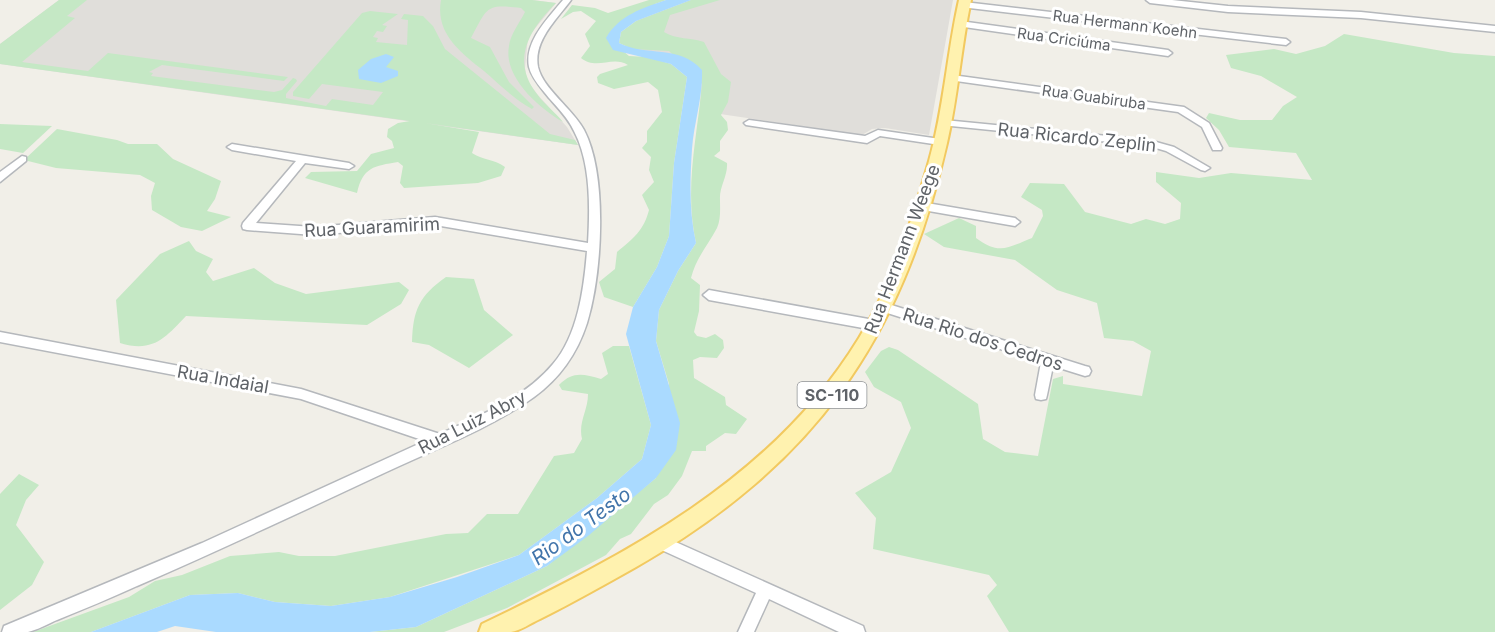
<svg xmlns="http://www.w3.org/2000/svg" width="1495" height="632" font-family="Inter,sans-serif">
<rect width="100%" height="100%" fill="#f1efe8"/>
<!-- industrial -->
<g fill="#e0deda">
<polygon points="59,0 532,0 556,3 528,37 525,68 527,80 537,94 567,127 578,145 0,64 0,44"/>
<polygon points="691,0 953,0 929,135 885,128 872,129 862,135 700,111 702,70 632,49 636,21"/>
</g>
<!-- green -->
<g fill="#c5e8c5">
<path d="M59,0H87L67,16L75,18L22,62L88,71L108,53L288,77L284,81L162,65L149,72L153,73L151,76L274,92L282,90L293,78L296,79L297,81L286,94V98L326,106L332,99L373,105L383,92L322,84L309,99L293,96V92L362,13L370,11L398,14L382,25L387,26L383,32L377,31L373,37L378,38L376,42L407,45L408,20L401,19L404,14L423,16L433,26L445,49L550,134L575,140L578,145L425,123L479,132L472,153C482,160 495,159 505,167L501,176L478,183L404,188L400,183L403,166L398,162C374,166 363,167 357,193L305,178L311,172L357,171L371,154L394,148L392,141L387,137L388,129L398,123L410,121L0,64V44Z"/>
<path d="M441,0H532L556,3C530,29 510,60 537,94C544,104 555,112 563,122C539,108 503,77 509,46C510,35 520,22 525,12L521,8C485,4 488,7 471,38L490,47L509,82L534,107L532,109C514,99 500,85 484,71C460,52 435,33 441,0Z"/>
<path d="M649,0H666L655,4L607,38L629,56L648,57L671,64L687,77L674,163L669,236L657,267L633,307L604,297L599,282L615,269L617,252C633,239 644,230 649,210L642,195L654,182L649,170L651,157L642,148L647,142V131L662,112L658,90L648,82L614,89L598,83L597,77L600,74L628,65C612,55 597,71 581,58L590,46L585,34L596,21L581,11L573,12L561,19L572,5L595,8L608,13Z"/>
<path d="M691,0H720L670,15L664,32C677,40 690,37 704,42L721,74L731,82L728,102L721,115L727,122L728,130L720,141V151L714,156L727,163C728,176 719,187 720,200C720,209 721,219 717,228C708,245 696,258 691,278L700,285L699,311L694,332L697,336L706,338L715,334L723,340L724,348L717,358L700,357L693,360L694,378L725,397L726,405L747,419L736,434L725,433L706,446V451H692L682,476L668,495L654,504L631,534L620,539L606,555L507,608L444,632H370L416,627L547,566L656,478L669,384L656,341L659,310L678,271L696,243C684,188 697,139 702,84L669,51L632,49L619,43L621,32L636,21Z"/>
<path d="M1344,34L1454,53L1495,56V632H1009L987,596L997,585L989,575L873,549L876,518L855,493L891,472L911,428L901,402L874,387L865,372L881,351L889,347L898,350L978,404L983,439L1005,452L1038,456L1053,379L1063,376V384L1142,396L1151,351L1133,341L1104,338L1097,303L1057,290L1015,260L944,247L924,234L959,218L976,226V238C999,255 1007,248 1032,238L1043,216L1042,210L1021,197L1030,183L1064,184L1085,212L1131,224L1146,219L1165,224L1180,219L1181,203L1156,182V172L1199,178L1231,173L1312,180L1296,153L1229,147L1219,130L1206,118L1209,113L1240,120H1272L1283,106L1297,97L1261,76L1231,68L1226,55L1274,49L1296,54L1325,46Z"/>
<polygon points="0,124 52,126 23,153 0,149"/>
<polygon points="57,129 117,140 128,144 157,144 173,159 221,181 215,199 207,211 231,217 202,231 181,227 152,210 151,196 155,183 140,175 56,168 24,160"/>
<path d="M189,241L196,251L213,259L206,272L213,281L254,268L275,283L306,294L399,282L409,290L401,304L367,325L186,316C165,338 153,353 120,343L116,300L160,254Z"/>
<path d="M446,277L474,279L484,310L513,335L469,368L429,345L412,342C413,310 419,296 446,277Z"/>
<path d="M613,346H629L651,425L642,459L597,498L519,555L390,597L331,606L275,602L238,593L190,595L91,632H33L129,597L155,581L182,575L230,556L279,552L299,556H335L446,534L468,533L487,514H518L554,456L574,453L582,439C578,422 588,411 588,394L562,390L559,385C573,371 583,374 601,379L608,374L602,353Z"/>
<polygon points="19,474 39,485 26,500 16,525 44,562 32,585 0,610 0,494"/>
</g>
<!-- water -->
<g fill="#aadaff">
<path d="M666,0H691L636,21L621,32L619,43C646,57 679,44 702,70C703,98 694,122 692,149C690,181 689,212 696,243L678,271L659,310L656,341L680,423L676,450L656,478L588,536L547,566L416,627L370,632H216L175,626L157,632H91L190,595L238,593L275,602L331,606L390,597L457,577L519,555L597,498L642,459L651,425L626,334L633,307L657,267L669,236L674,163L687,77L671,64L613,50L606,38C619,15 643,8 666,0Z"/>
<polygon points="386,54 394,57 386,67 398,71 398,76 381,83 359,79 358,70 371,59"/>
</g>
<g fill="none" stroke-linecap="round" stroke-linejoin="round">
<defs>
<g id="minor">
<path d="M563,0H571C557,19 533,41 538,67C543,89 573,109 584,130C608,176 602,274 587,323C577,354 560,378 534,397C488,430 432,450 382,474C301,512 220,550 137,586C111,598 84,609 57,620C48,624 37,630 28,632C20,632 10,632 2,632L4,626L202,543L425,441L301,399L0,342V332L301,389L440,434C479,416 525,398 553,364C578,335 584,288 587,251L435,225L314,235L247,230L243,229L242,226L243,223L296,161L232,150L227,147L232,144L349,163L354,166L349,169L305,163L256,223L314,227L435,217L588,243C590,208 591,163 574,131C568,118 558,108 549,98C542,89 532,79 529,67C524,42 548,18 563,0Z"/>
<polygon points="1146,0 1172,0 1228,6 1361,12 1495,26 1495,32 1361,18 1228,12 1150,3"/>
<polygon points="964,2 1286,39 1290,42 1286,45 961,7 961,3"/>
<polygon points="960,21 1168,50 1172,53 1168,56 957,26 956,24"/>
<polygon points="952,75 1184,107 1209,123 1222,148 1221,150 1213,150 1202,127 1178,112 949,80 949,76"/>
<polygon points="749,120 865,136 878,130 940,139 945,142 940,145 880,136 867,143 746,125 744,123"/>
<polygon points="944,120 1149,140 1174,147 1210,168 1205,171 1201,170 1166,151 1149,146 941,125 941,121"/>
<polygon points="22,156 26,157 26,161 0,182 0,172"/>
<polygon points="921,202 1015,218 1020,222 1015,226 917,209 916,206"/>
<polygon points="709,290 874,320 878,322 880,325 878,328 874,330 709,300 703,295"/>
<polygon points="882,302 1085,366 1089,367 1091,371 1089,375 1085,376 1053,366 1047,395 1046,399 1041,400 1036,399 1035,395 1041,362 878,310 876,307 878,304"/>
<polygon points="660,535 863,626 865,632 839,632 769,599 754,632 738,632 756,593 655,547 653,542 655,537"/>
</g>
<path id="major" d="M959,0H971C961,47 958,96 947,143C901,343 813,465 636,567C604,585 572,603 540,619C531,623 520,631 511,632C501,632 490,632 479,632L482,624C627,554 773,479 859,338C892,284 912,220 929,161C944,108 947,53 959,0Z"/>
</defs>
<!-- minor casing -->
<use href="#minor" stroke="#b5b8bc" stroke-width="3"/>
<!-- major casing -->
<use href="#major" stroke="#f2c960" stroke-width="4"/>
<!-- minor -->
<use href="#minor" fill="#fff" fill-rule="evenodd"/>
<!-- major -->
<use href="#major" fill="#fff2af" fill-rule="evenodd"/>
</g>
<g text-anchor="middle" dominant-baseline="central" stroke-width="6" stroke-linejoin="round" paint-order="stroke">
<!-- far-street labels -->
<g font-size="15" fill="#5f6368" stroke="#fff">
<text transform="translate(1125 24) rotate(7)">Rua Hermann Koehn</text>
<text transform="translate(1064 39) rotate(8)">Rua Criciúma</text>
<text transform="translate(1094 97) rotate(8)">Rua Guabiruba</text>
</g>
<!-- shield labels -->
<rect fill="#fff" stroke="#8f9295" stroke-width="1.5" x="797.5" y="382" width="69" height="26" rx="4.5"/>
<g font-size="16" font-weight="bold" fill="#5f6368">
<text x="832" y="395">SC-110</text>
</g>
<!-- street labels -->
<g font-size="18" fill="#5f6368" stroke="#fff">
<text transform="translate(1077 137) rotate(6)">Rua Ricardo Zeplin</text>
<text transform="translate(372 227) rotate(-3)">Rua Guaramirim</text>
<text transform="translate(902 249) rotate(-69)">Rua Hermann Weege</text>
<text transform="translate(983 339) rotate(18)">Rua Rio dos Cedros</text>
<text transform="translate(223 379) rotate(10)">Rua Indaial</text>
<text transform="translate(472 422) rotate(-27)">Rua Luiz Abry</text>
</g>
<!-- water labels -->
<g font-size="20" font-style="italic" fill="#4174aa" stroke="#fff">
<text transform="translate(581 526) rotate(-36)">Rio do Testo</text>
</g>
</g>
</svg>
